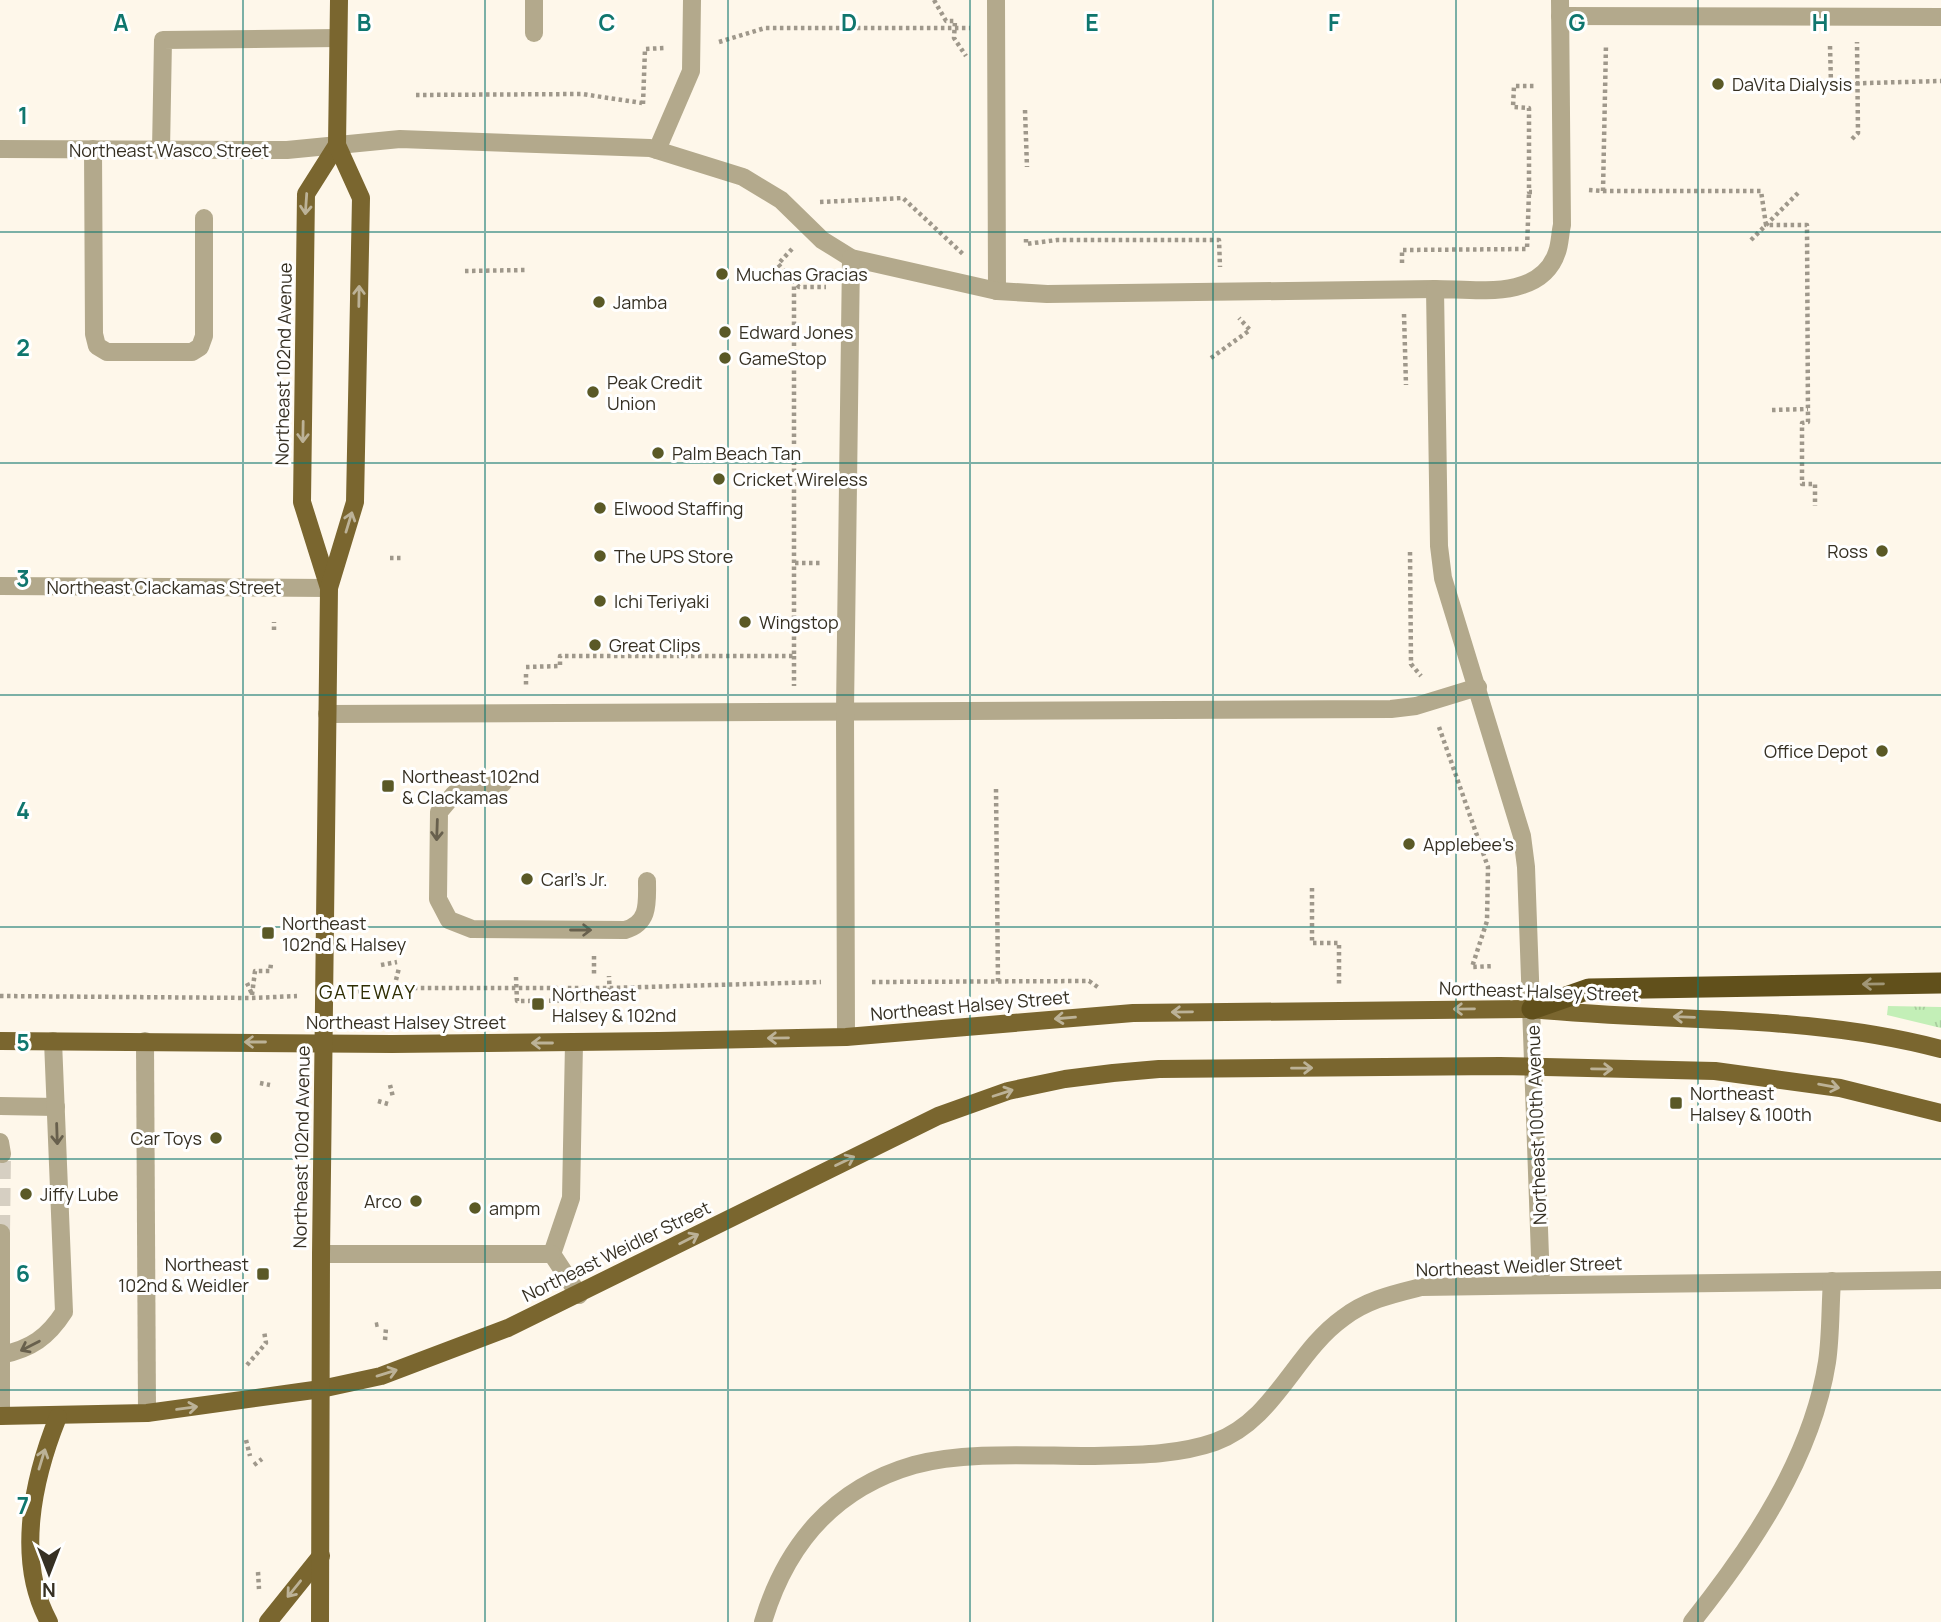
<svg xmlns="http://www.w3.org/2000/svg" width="1941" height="1622" font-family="Manrope,sans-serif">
<defs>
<pattern id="grass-tufts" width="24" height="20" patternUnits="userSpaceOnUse" patternTransform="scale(1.75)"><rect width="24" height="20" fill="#c3efb7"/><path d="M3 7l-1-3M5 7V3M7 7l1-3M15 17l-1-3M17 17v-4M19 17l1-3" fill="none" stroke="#a8cd9d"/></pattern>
</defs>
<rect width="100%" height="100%" fill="#fef7ea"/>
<!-- grass -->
<polygon fill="url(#grass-tufts)" points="1888,1006 1941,1007 1941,1028 1887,1015"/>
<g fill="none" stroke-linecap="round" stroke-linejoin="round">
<!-- minor-tunnel -->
<polyline stroke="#d6cfc2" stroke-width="18" stroke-dasharray="18 9" stroke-linecap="butt" points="1,1233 2,1154"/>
<!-- path -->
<g stroke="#9f988b" stroke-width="4.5" stroke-dasharray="3.5 3.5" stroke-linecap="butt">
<polyline points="934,0 946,21 955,21 954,38 966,56"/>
<polyline points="719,42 765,28 970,28"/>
<polyline points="1830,46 1831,84 1941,81"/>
<polyline points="416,95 582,94 642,103"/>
<polyline points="643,104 645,49 665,48"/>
<polyline points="1025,110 1027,167"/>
<polyline points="1852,139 1858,133 1857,42"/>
<polyline points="1589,190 1603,191 1606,44"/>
<polyline points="1603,191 1761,191 1766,225 1807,225 1808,422 1802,423 1802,484 1815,484 1815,506"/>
<polyline points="1532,192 1529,192 1529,108 1513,107 1514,86 1535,86"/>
<polyline points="820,202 903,198 964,255"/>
<polyline points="1026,239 1026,244 1057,240 1219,240 1220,267"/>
<polyline points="1751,240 1798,193"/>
<polyline points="792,249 778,264 799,287 826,287"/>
<polyline points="1402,263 1402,250 1527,249 1529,192"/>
<polyline points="465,271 526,270"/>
<polyline points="1404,314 1406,385"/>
<polyline points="1211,358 1250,330 1239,318"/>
<polyline points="1772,410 1808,409"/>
<polyline points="1410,552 1411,664 1421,676"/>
<polyline points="390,558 402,558"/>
<polyline points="795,563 821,563"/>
<polyline points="274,630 274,622"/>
<polyline points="794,656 794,686"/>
<polyline points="526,667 560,666 560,656 794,656 794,283"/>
<polyline points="526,674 526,687"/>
<polyline points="1439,727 1488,867 1487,921 1472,967 1494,966"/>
<polyline points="996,789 998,982"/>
<polyline points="1312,888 1312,943 1339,943 1339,985"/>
<polyline points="594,956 594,976"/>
<polyline points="381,965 397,962"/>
<polyline points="516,977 517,1001 610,1000 609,976"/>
<polyline points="396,980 399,968"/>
<polyline points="872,982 1089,981 1099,988"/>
<polyline points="247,983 252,994"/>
<polyline points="351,992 395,988 609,988 821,982"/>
<polyline points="252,995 255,971 270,971 271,964"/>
<polyline points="0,996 252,998 297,996"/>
<polyline points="260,1083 270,1085"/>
<polyline points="390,1085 393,1097"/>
<polyline points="378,1101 388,1104"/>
<polyline points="375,1325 380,1324"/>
<polyline points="385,1340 386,1328"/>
<polyline points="247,1365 266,1343 264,1331"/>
<polyline points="246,1440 250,1456"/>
<polyline points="254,1465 262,1459"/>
<polyline points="258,1572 259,1589"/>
</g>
<!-- minor -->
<g stroke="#b3a98c" stroke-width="18">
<polyline points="996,0 997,291"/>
<polyline points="1560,16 1941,17"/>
<polyline points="534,33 534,0"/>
<polyline points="0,149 287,150 400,139 650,148 743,177 781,200 822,240 851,258 997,291 1047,294 1435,289"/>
<polyline points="93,149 94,334 97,346 107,352 192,352 200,347 204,336 204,218"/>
<polyline points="161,150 163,40 338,38"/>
<polyline points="657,150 691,71 692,0"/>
<polyline points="0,586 329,588"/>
<polyline points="327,714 1391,709 1416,706 1478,687"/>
<path d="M503,783L454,794L439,812L438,899L449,920L472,929L625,930C650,923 647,902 647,881"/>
<polyline points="846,1037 845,710 851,258"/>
<polyline points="145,1041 147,1413"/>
<polyline points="574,1043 571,1198 552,1254 579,1295"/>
<polyline points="0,1106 56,1107"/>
<polyline points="0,1142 2,1154"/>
<polyline points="321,1254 552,1254"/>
<path d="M1541,1284L1526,867L1522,836L1443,578L1439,546L1435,289C1475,289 1541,301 1557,252C1560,244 1560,233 1562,225L1560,0"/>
<path d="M1,1355C31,1349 48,1337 64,1312L53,1041"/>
<polyline points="1,1416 1,1233"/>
<path d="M763,1622C786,1545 834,1488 914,1465C966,1451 1034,1456 1088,1456C1130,1455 1175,1456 1215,1442C1275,1420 1294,1353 1343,1318C1366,1300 1393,1294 1421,1287L1941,1280"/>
<path d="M1692,1622C1751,1548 1812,1458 1827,1362C1831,1335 1830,1308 1832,1281"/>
</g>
<!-- major -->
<g stroke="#7a662f" stroke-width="18">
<polyline points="329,588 302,502 306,194 337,145"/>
<path d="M0,1041L392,1044L659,1041L846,1037L1133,1013L1532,1009C1669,1023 1806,1013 1941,1049"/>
<polyline points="0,1416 147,1413 321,1389 381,1376 508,1328 938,1116 1008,1091 1065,1079 1113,1073 1159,1069 1500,1066 1715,1071 1840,1088 1941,1113"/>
<path d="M49,1622C15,1560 33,1479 58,1417"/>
<polyline points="268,1622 321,1556"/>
<polyline points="320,1622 321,1254 329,588 355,502 361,198 337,145 339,0"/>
</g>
<!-- highway -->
<polyline stroke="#61501b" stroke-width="21" points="1532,1009 1589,989 1941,983"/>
</g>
<!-- one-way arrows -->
<defs><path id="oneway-shaft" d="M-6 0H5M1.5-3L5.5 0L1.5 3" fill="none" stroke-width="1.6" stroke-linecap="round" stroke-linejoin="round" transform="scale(1.75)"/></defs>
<g stroke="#bcb297">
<use href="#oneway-shaft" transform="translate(306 204) rotate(94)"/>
<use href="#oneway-shaft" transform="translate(359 296) rotate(-89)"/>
<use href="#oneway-shaft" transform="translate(303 432) rotate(91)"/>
<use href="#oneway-shaft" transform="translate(349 522) rotate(-73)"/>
<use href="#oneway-shaft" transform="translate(1464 1009) rotate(179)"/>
<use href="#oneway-shaft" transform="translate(1182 1012) rotate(179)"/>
<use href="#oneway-shaft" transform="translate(1684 1017) rotate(-178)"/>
<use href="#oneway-shaft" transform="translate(1065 1018) rotate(175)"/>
<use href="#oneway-shaft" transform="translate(778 1038) rotate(179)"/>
<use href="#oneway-shaft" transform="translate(255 1042) rotate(-180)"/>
<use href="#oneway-shaft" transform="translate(542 1043) rotate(180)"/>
<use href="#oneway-shaft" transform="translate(1302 1068) rotate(-1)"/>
<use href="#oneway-shaft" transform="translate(1602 1069) rotate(1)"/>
<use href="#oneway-shaft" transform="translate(1829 1086) rotate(10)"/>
<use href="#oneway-shaft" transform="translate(1003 1093) rotate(-18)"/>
<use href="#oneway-shaft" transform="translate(845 1161) rotate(-26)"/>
<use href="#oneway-shaft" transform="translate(689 1239) rotate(-27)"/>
<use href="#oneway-shaft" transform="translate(387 1373) rotate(-17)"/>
<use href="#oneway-shaft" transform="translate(187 1408) rotate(-8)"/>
<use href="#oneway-shaft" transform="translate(42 1459) rotate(-73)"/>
<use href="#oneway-shaft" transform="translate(294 1589) rotate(129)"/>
</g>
<g stroke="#68604d">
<use href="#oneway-shaft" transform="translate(437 830) rotate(92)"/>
<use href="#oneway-shaft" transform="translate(581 930)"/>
<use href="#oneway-shaft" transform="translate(57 1134) rotate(88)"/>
<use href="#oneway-shaft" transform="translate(30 1346) rotate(153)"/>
</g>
<use stroke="#a09676" href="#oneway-shaft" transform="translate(1873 984) rotate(179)"/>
<!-- grid -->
<path fill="none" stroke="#0f766e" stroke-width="2" stroke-opacity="0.55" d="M243,0V1622M485,0V1622M728,0V1622M970,0V1622M1213,0V1622M1456,0V1622M1698,0V1622M0,232H1941M0,463H1941M0,695H1941M0,927H1941M0,1159H1941M0,1390H1941"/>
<!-- markers -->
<g fill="#5a5926" stroke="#fff" stroke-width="2.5">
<circle cx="1718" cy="84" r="7"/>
<circle cx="722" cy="274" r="7"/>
<circle cx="599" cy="302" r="7"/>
<circle cx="725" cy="332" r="7"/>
<circle cx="725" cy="358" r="7"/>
<circle cx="593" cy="392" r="7"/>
<circle cx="658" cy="453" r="7"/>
<circle cx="719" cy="479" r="7"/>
<circle cx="600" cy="508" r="7"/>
<circle cx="1882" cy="551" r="7"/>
<circle cx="600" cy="556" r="7"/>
<circle cx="600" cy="601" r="7"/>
<circle cx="745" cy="622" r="7"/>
<circle cx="595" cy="645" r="7"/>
<circle cx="1882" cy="751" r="7"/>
<rect x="381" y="779" width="14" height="14" rx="3.5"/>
<circle cx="1409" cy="844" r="7"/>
<circle cx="527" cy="879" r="7"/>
<rect x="261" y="926" width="14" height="14" rx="3.5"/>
<rect x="531" y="997" width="14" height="14" rx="3.5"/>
<rect x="1669" y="1096" width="14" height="14" rx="3.5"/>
<circle cx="216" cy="1138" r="7"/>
<circle cx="26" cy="1194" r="7"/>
<circle cx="416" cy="1201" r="7"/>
<circle cx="475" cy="1208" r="7"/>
<rect x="256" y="1267" width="14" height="14" rx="3.5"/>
</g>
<g text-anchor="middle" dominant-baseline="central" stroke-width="6" stroke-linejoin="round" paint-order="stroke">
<!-- poi labels -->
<g font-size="18" fill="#363023" stroke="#fff" text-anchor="start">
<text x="1732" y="84">DaVita Dialysis</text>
<text x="736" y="274">Muchas Gracias</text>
<text x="613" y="302">Jamba</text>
<text x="739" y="332">Edward Jones</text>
<text x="739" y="358">GameStop</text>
<text x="607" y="382">Peak Credit<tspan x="607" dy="21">Union</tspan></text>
<text x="672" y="453">Palm Beach Tan</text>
<text x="733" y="479">Cricket Wireless</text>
<text x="614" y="508">Elwood Staffing</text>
<text x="1868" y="551" text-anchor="end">Ross</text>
<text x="614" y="556">The UPS Store</text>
<text x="614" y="601">Ichi Teriyaki</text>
<text x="759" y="622">Wingstop</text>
<text x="609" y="645">Great Clips</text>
<text x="1868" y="751" text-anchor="end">Office Depot</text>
<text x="402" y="776">Northeast 102nd<tspan x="402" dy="21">&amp; Clackamas</tspan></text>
<text x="1423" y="844">Applebee's</text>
<text x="541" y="879">Carl's Jr.</text>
<text x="282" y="923">Northeast<tspan x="282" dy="21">102nd &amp; Halsey</tspan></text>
<text x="552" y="994">Northeast<tspan x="552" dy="21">Halsey &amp; 102nd</tspan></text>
<text x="1690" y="1093">Northeast<tspan x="1690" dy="21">Halsey &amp; 100th</tspan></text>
<text x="202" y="1138" text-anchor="end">Car Toys</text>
<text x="40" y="1194">Jiffy Lube</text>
<text x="402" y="1201" text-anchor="end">Arco</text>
<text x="489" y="1208">ampm</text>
<text x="249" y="1264" text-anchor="end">Northeast<tspan x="249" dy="21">102nd &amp; Weidler</tspan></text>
</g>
<!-- street labels -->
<g font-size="18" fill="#363023" stroke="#fff">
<text x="169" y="150">Northeast Wasco Street</text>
<text transform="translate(283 364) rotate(-89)">Northeast 102nd Avenue</text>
<text x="164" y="587">Northeast Clackamas Street</text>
<text transform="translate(1539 991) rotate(2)">Northeast Halsey Street</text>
<text transform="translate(970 1005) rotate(-5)">Northeast Halsey Street</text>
<text x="406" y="1022">Northeast Halsey Street</text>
<text transform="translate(1536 1125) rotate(-92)">Northeast 100th Avenue</text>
<text transform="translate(301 1147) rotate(-89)">Northeast 102nd Avenue</text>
<text transform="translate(616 1251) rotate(-26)">Northeast Weidler Street</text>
<text transform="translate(1519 1266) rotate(-2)">Northeast Weidler Street</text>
</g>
<!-- neighbourhood labels -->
<g font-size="19" letter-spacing="2" fill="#2f2e03" stroke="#fff">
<text x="368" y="992">GATEWAY</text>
</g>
</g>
<g font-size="23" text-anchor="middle" font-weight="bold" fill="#0f766e" stroke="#fff" stroke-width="6" stroke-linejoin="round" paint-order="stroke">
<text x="121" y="31">A</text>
<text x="364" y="31">B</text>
<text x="607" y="31">C</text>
<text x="849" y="31">D</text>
<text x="1092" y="31">E</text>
<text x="1334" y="31">F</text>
<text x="1577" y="31">G</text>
<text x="1820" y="31">H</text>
<text x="23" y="124">1</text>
<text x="23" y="356">2</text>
<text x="23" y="587">3</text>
<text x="23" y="819">4</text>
<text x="23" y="1051">5</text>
<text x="23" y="1282">6</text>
<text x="23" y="1514">7</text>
</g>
<!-- north arrow -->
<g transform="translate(49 1573) rotate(180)" stroke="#ffffff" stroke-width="5" paint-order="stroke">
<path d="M0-5L12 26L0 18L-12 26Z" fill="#363023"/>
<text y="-10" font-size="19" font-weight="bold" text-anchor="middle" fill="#363023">N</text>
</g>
</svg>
